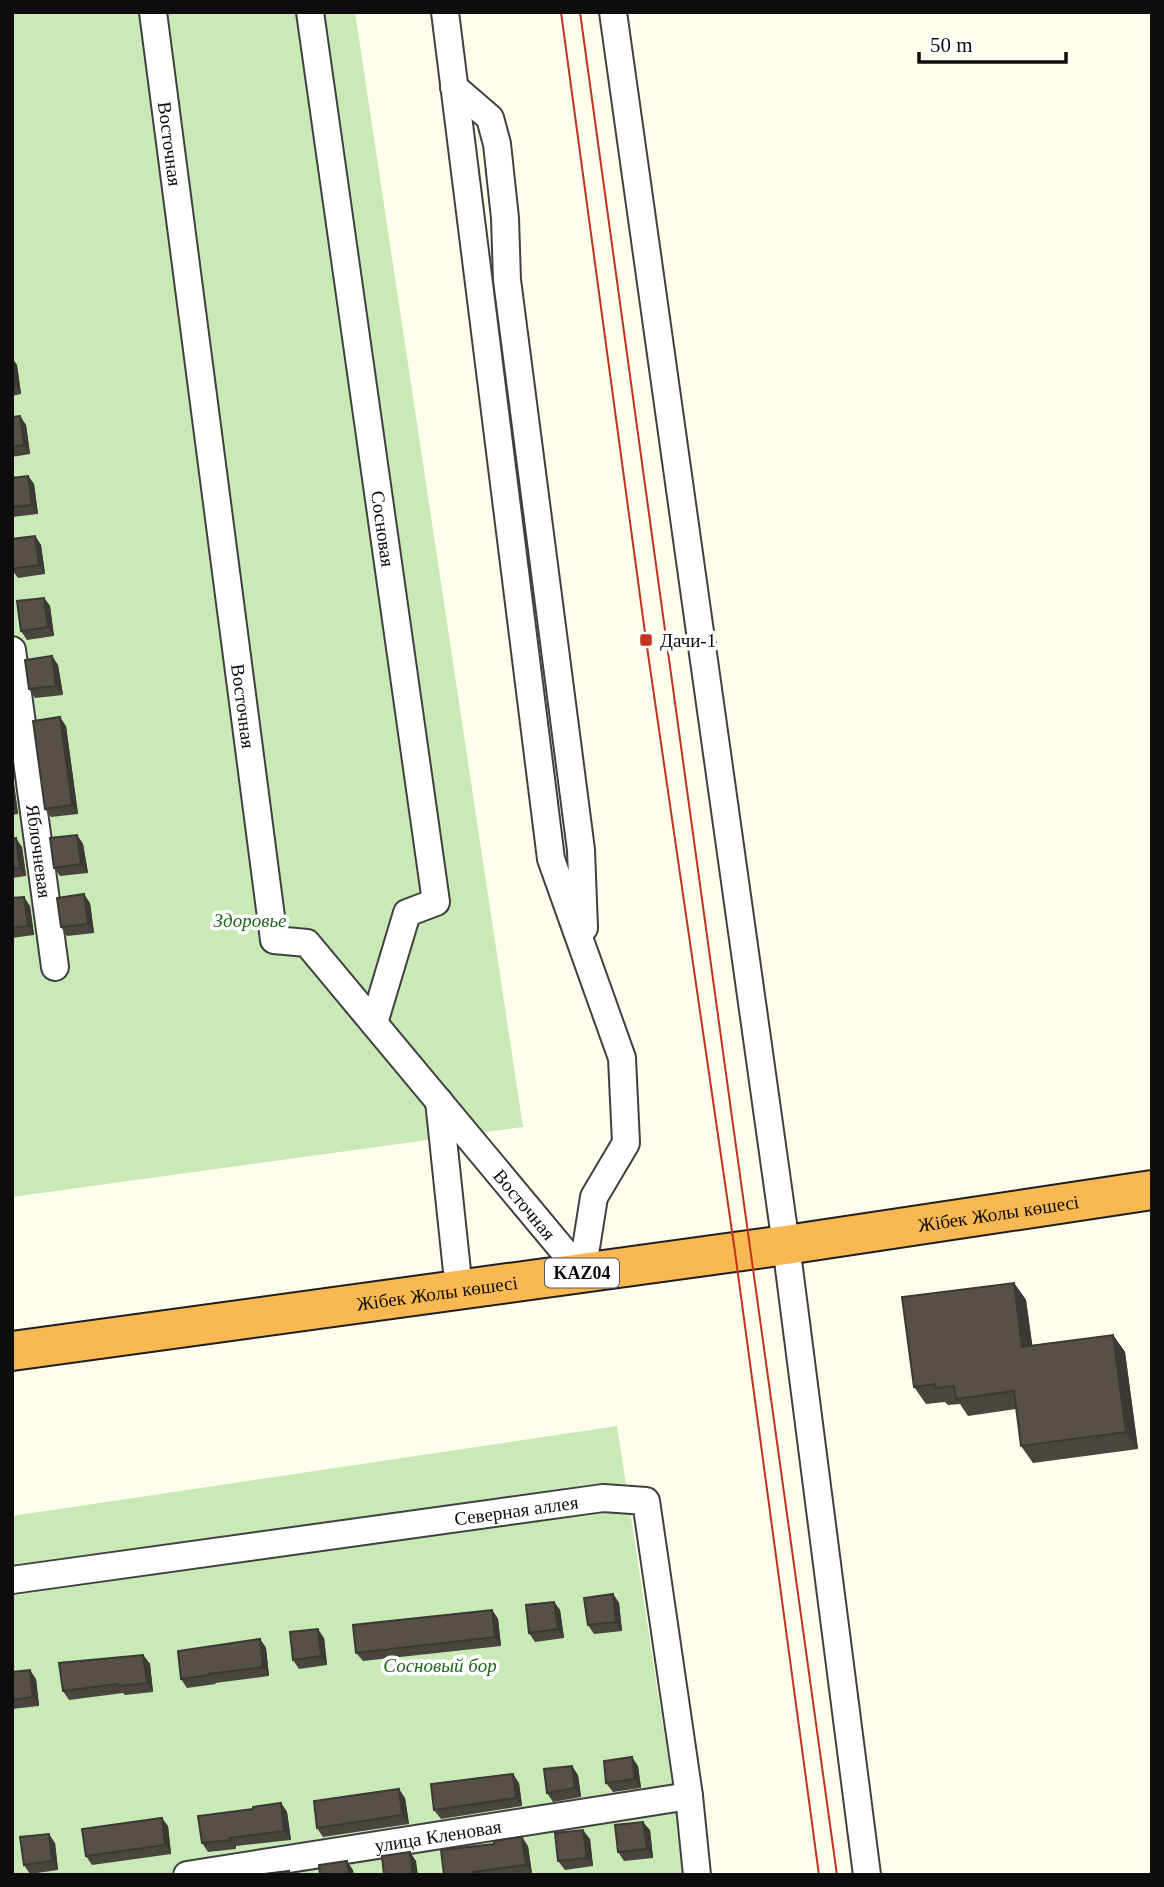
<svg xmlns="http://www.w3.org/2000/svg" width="1164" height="1887" font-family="Georgia,serif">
<rect width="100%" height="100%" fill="#fffeed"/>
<!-- green -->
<g fill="#c9eab6">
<polygon points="12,12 355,12 523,1127 12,1197"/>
<polygon points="617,1426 686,1875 12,1875 12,1516"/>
</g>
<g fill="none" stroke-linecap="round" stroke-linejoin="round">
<defs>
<g id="minor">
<path id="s1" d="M153,12L274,940L307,943L582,1273"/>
<path id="s2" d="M310,12L436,902L407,913L374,1023"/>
<polyline points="445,12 551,859 622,1058 626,1143 594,1197 582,1273"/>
<polyline points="613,12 786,1245 867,1875"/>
<polyline points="454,87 490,118 497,144 505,218 507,280 581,850 584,928"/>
<path id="s3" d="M12,650L55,967"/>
<polyline points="439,1101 459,1290"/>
<path id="s4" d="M12,1580L603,1498L646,1501L689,1796L697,1875"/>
<path id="s5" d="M187,1875L689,1796"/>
</g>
<g id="highway">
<path id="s6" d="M12,1351L786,1245L1152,1190"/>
</g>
</defs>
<!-- minor casing -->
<use href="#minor" stroke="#404040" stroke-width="30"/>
<!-- highway casing -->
<use href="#highway" stroke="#1e1e1e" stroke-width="42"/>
<!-- minor -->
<use href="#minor" stroke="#fff" stroke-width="26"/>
<!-- highway -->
<use href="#highway" stroke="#f9b851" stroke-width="38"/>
<!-- tram -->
<g stroke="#c13221" stroke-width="2">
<polyline points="561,12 646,640 735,1252 819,1875"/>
<path d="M580,12C663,633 752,1254 837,1875"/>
</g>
</g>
<!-- wall -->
<g fill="#4a453f">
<polygon points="12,358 17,365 21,394 12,396"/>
<polygon points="20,416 26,425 30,454 12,457 12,417"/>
<polygon points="28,476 34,484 38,514 12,517 12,478"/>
<polygon points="35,536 41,545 45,574 18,578 12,570 12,539"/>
<polygon points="44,598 50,606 54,636 27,640 21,631"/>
<polygon points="52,656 58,665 63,695 35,698 29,689"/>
<polygon points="66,726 78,814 51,817 45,809"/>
<polygon points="12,769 18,814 12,815"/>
<polygon points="77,835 83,844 88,873 60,876 54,868"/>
<polygon points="12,839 22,847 26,876 12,878"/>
<polygon points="12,898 30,906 34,935 12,938"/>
<polygon points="90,903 94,933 67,936 61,927"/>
<polygon points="1014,1283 1026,1300 1032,1345 1113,1335 1125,1352 1138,1449 1033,1463 1021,1446 1016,1409 968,1416 960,1404 948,1405 945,1402 926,1404 914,1387"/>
<polygon points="613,1594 619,1603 622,1631 594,1634 588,1625"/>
<polygon points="554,1602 560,1610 564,1638 535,1642 529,1633"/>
<polygon points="492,1610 498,1619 501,1646 363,1661 356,1653"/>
<polygon points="324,1638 327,1665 299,1669 293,1660"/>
<polygon points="260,1639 266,1648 269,1676 215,1683 216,1684 187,1688 181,1679"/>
<polygon points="143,1655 150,1664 153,1692 125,1695 123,1693 69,1700 63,1691"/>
<polygon points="12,1672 36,1679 39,1706 12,1709"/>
<polygon points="638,1766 641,1788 613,1792 606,1783"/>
<polygon points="578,1775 581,1797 553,1802 547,1793"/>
<polygon points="519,1783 522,1806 441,1819 434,1810"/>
<polygon points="405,1798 409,1824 323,1837 317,1828"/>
<polygon points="281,1803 287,1812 291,1840 236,1846 236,1849 208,1852 202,1843 253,1809"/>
<polygon points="168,1826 171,1854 92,1865 86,1856"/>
<polygon points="650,1830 653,1858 624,1861 618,1852"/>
<polygon points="590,1839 593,1866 565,1870 558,1861"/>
<polygon points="55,1843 58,1870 30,1874 24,1865"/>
<polygon points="528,1846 532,1874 444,1875"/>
</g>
<!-- shaded-wall -->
<g fill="#3c3833">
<polygon points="12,358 17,365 21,394 15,385"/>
<polygon points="20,416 26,425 30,454 24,445"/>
<polygon points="28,476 34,484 38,514 32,505"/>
<polygon points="35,536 41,545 45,574 39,565"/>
<polygon points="44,598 50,606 54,636 48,627"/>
<polygon points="52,656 58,665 63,695 56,686"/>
<polygon points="60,717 66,726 78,814 72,805"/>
<polygon points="12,769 18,814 12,806"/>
<polygon points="77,835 83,844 88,873 81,864"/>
<polygon points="16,838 22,847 26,876 20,868"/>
<polygon points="84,894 90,903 94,933 88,924"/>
<polygon points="24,897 30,906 34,935 28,926"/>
<polygon points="1014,1283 1026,1300 1035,1364 1022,1347"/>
<polygon points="1113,1335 1125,1352 1138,1449 1126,1432"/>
<polygon points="613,1594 619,1603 622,1631 616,1622"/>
<polygon points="554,1602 560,1610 564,1638 558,1629"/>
<polygon points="492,1610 498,1619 501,1646 495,1637"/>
<polygon points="318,1629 324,1638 327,1665 321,1656"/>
<polygon points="260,1639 266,1648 269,1676 263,1667"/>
<polygon points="143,1655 150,1664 153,1692 147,1683"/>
<polygon points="30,1670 36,1679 39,1706 33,1697"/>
<polygon points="632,1757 638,1766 641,1788 635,1779"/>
<polygon points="572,1766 578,1775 581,1797 575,1788"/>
<polygon points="513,1774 519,1783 522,1806 516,1798"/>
<polygon points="399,1789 405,1798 409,1824 402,1815"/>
<polygon points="281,1803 287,1812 291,1840 284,1831"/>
<polygon points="162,1818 168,1826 171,1854 165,1845"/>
<polygon points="643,1822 650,1830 653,1858 647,1849"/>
<polygon points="583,1830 590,1839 593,1866 587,1858"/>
<polygon points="49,1834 55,1843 58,1870 52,1861"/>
<polygon points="522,1837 528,1846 532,1874 526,1865"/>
<polygon points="410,1852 416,1861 418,1875 413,1875"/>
<polygon points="347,1861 353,1870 354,1875 349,1875"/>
</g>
<!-- building -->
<g fill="#565049" stroke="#3c3833" stroke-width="2">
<polygon points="12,365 15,385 12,386"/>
<polygon points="20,416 24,445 12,447 12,417"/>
<polygon points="28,476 32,505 12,507 12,478"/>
<polygon points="35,536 39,565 12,569 12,539"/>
<polygon points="44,598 48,627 21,631 17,601"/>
<polygon points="52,656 56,686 29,689 25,660"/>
<polygon points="60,717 72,805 45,809 33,721"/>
<polygon points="77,835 81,864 54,868 50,838"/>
<polygon points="16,838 20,868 12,869 12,839"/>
<polygon points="84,894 88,924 61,927 57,898"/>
<polygon points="24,897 28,926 12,928 12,898"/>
<polygon points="1014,1283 1022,1347 1113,1335 1126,1432 1021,1446 1014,1391 956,1399 954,1386 936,1388 935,1384 914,1387 902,1297"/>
<polygon points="613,1594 616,1622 588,1625 584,1598"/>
<polygon points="554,1602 558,1629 529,1633 526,1605"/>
<polygon points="492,1610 495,1637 356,1653 353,1625"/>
<polygon points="318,1629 321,1656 293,1660 290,1632"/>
<polygon points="260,1639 263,1667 209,1674 209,1675 181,1679 178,1651"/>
<polygon points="143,1655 147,1683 118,1686 118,1684 63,1691 59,1663"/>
<polygon points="30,1670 33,1697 12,1700 12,1672"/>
<polygon points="632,1757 635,1779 606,1783 604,1761"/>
<polygon points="572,1766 575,1788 547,1793 544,1769"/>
<polygon points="513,1774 516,1798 434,1810 431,1784"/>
<polygon points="399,1789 402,1815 317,1828 314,1801"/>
<polygon points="281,1803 284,1831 230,1838 230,1840 202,1843 198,1816 253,1809 253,1807"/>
<polygon points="162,1818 165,1845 86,1856 82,1829"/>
<polygon points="643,1822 647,1849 618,1852 615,1825"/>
<polygon points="583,1830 587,1858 558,1861 555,1833"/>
<polygon points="49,1834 52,1861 24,1865 20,1837"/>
<polygon points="522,1837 526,1865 473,1872 473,1874 469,1875 444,1875 441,1850 494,1844 494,1841"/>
<polygon points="410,1852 413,1875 384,1875 382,1856"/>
<polygon points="347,1861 349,1875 320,1875 319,1865"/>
<polygon points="289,1871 289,1875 256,1875"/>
</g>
<!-- markers -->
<rect fill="#c13221" stroke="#fff" stroke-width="2.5" x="639" y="633" width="14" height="14" rx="3.5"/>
<g text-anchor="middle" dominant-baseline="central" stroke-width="7" stroke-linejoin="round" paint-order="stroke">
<!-- shield labels -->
<rect fill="#fff" stroke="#565656" stroke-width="2" x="545" y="1258.5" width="74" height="29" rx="5"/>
<g font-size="18" font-weight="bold" fill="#0d0d0d">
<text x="582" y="1273">KАZ04</text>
</g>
<!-- street labels -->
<g font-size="19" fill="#0d0d0d" stroke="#fff">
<text stroke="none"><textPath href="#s1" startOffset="133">Восточная</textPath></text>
<text stroke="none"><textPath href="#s2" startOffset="522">Сосновая</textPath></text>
<text stroke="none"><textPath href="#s1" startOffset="700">Восточная</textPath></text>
<text stroke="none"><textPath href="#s3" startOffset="203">Яблочневая</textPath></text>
<text stroke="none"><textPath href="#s1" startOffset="1309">Восточная</textPath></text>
<text stroke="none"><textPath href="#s6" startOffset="996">Жібек Жолы көшесі</textPath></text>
<text stroke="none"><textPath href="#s6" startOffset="429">Жібек Жолы көшесі</textPath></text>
<text stroke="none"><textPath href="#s4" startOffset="509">Северная аллея</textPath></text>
<text stroke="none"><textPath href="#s5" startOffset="254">улица Кленовая</textPath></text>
</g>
<!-- poi labels -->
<g font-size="19" fill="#0d0d0d" stroke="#fff" text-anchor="start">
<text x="660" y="640">Дачи-1</text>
</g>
<!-- park labels -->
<g font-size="19" font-style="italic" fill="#1f671b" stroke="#fff">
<text x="250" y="920">Здоровье</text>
<text x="440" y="1665">Сосновый бор</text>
</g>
</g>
<!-- border -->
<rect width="1164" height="1887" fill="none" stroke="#0d0d0d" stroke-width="28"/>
<!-- scale -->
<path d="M919 52v10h147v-10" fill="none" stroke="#0d0d0d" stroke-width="3.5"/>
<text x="930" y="52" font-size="21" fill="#0d0d0d" stroke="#ffffff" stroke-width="5" paint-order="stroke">50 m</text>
</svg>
